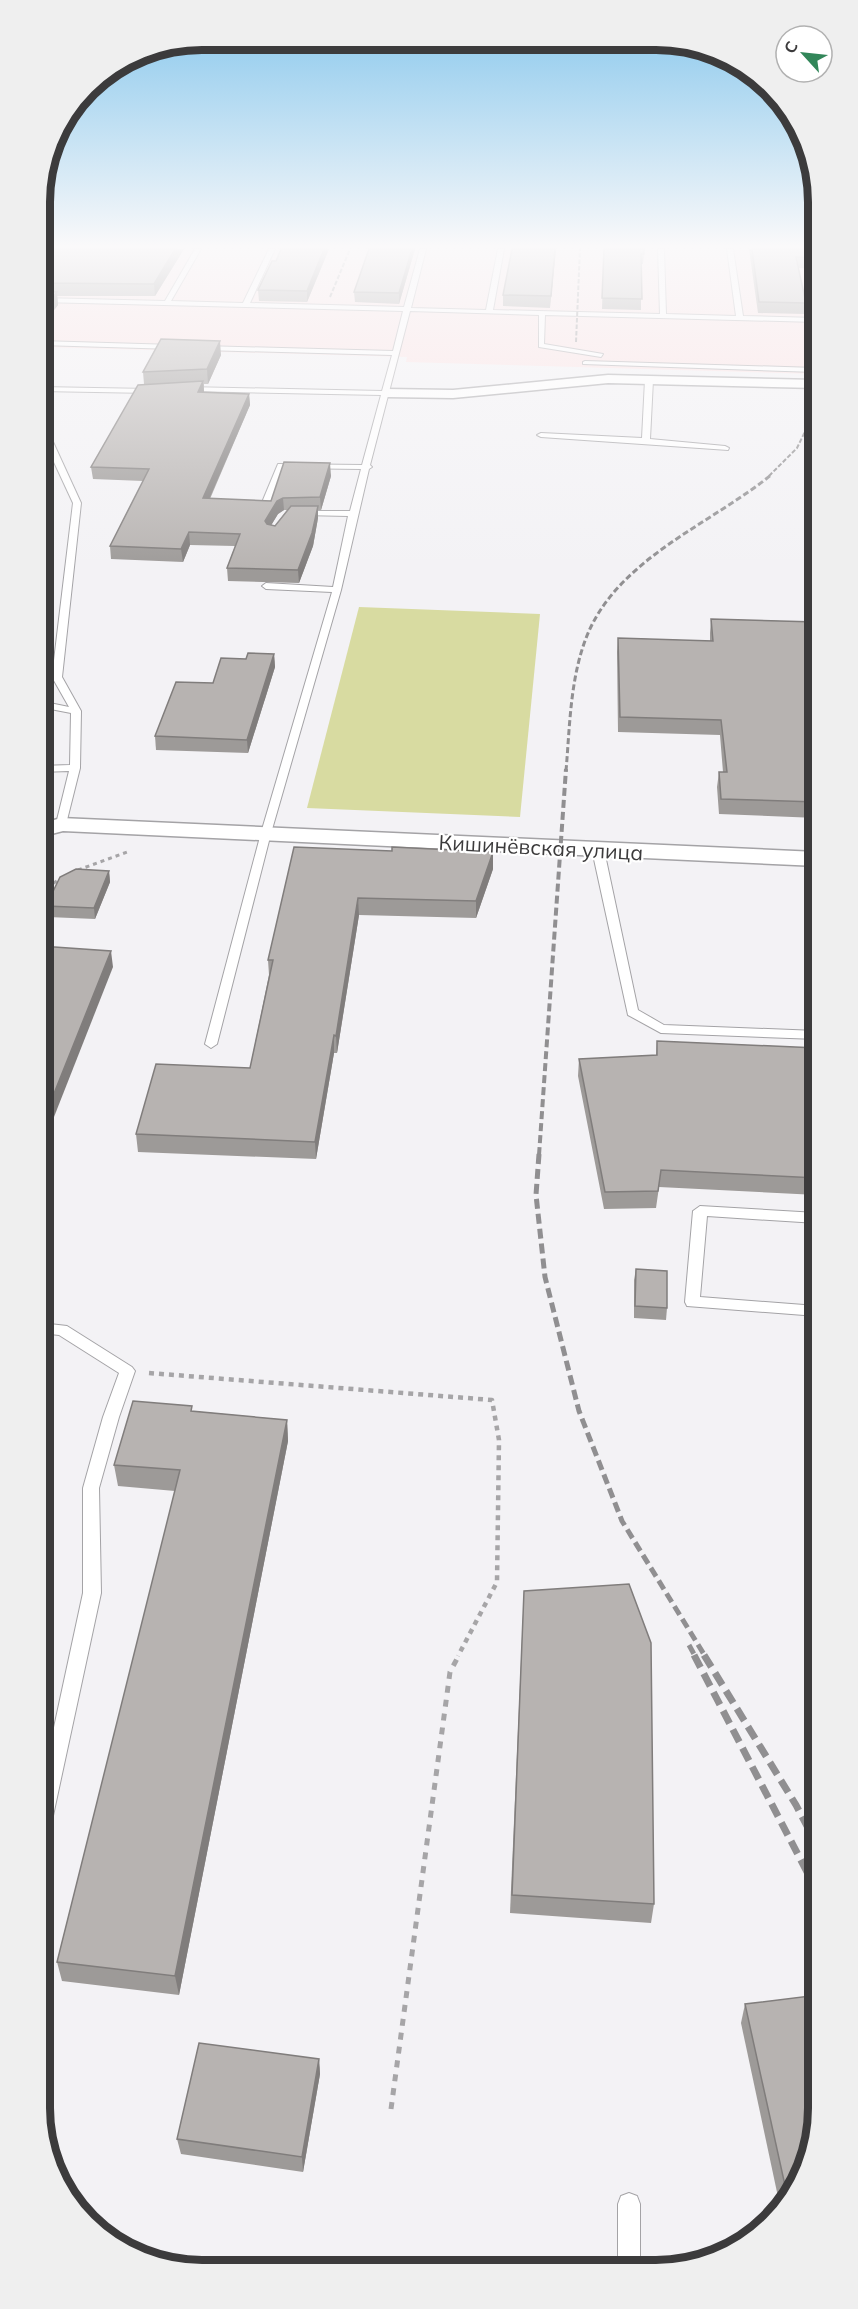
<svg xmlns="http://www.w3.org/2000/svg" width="858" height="2309" font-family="Mulish,sans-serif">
<rect width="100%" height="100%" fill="#f3f2f5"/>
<!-- industrial -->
<polygon fill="#fce1e2" points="39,249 816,249 816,374 406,362 407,357 40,347"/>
<!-- green -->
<polygon fill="#d8dba1" points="359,607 540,614 520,817 307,808"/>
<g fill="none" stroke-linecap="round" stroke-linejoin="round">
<defs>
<g id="service">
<polygon points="195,249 201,249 171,301 243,303 269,249 275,249 250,303 404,307 420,249 426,249 411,308 486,310 498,249 504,249 493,310 660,314 658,249 664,249 666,314 736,316 727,249 733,249 743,316 816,318 816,322 545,315 544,344 603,354 601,357 539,347 539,315 410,311 370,465 372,467 369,469 341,590 271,833 217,1044 211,1048 205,1044 261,833 332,592 266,589 262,586 266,583 333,587 348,516 302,515 298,513 302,511 350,511 361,469 284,468 271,500 267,502 263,500 278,464 362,465 381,395 187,391 183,389 187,387 382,391 392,355 203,350 200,348 203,346 393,351 403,311 40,302 41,298 165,301"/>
<polygon points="40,341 175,345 178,347 175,349 40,345"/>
<polygon points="585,361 816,368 816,372 583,364 583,362"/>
<polygon points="649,378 653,380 650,439 725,446 729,448 728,450 541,437 537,435 541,433 642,438 645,380"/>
<polygon points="40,387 150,389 154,391 150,393 40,391"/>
<polygon points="40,427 48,431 81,503 62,677 81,711 80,768 66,824 61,827 56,824 69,771 40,772 40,766 70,765 71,713 40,707 40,701 69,707 52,677 73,503 40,432"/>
<polygon points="598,847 604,850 638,1010 664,1025 817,1031 817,1039 661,1033 628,1015 592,850"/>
<polygon points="700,1206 817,1213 817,1223 707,1216 700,1297 817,1306 817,1316 687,1306 685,1302 693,1211"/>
<polygon points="41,1323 67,1326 132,1367 135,1371 119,1417 99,1488 101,1593 51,1825 49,1831 42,1834 42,1783 83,1593 83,1488 103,1417 119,1373 59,1335 41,1333"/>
<polygon points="629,2193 637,2196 640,2204 640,2267 618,2267 618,2204 621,2196"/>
</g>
<g id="minor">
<polygon points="608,375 816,380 816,388 608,383 453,398 386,397 379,393 386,389 453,390"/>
<polygon points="61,818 817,852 817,866 63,831 40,837 40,824"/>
</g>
</defs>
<!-- service casing -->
<use href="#service" stroke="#a4a3a6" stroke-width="2"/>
<!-- minor casing -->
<use href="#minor" stroke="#a4a3a6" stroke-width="3"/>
<!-- path-far2 -->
<g stroke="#a6a5a7" stroke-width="3" stroke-dasharray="4 4" stroke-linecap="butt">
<polyline points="78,870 130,851"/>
<polyline points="40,892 63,877"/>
</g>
<!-- path-far1 -->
<polyline stroke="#a6a5a7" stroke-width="4.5" stroke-dasharray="5 5" stroke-linecap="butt" points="149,1373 492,1400 499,1440 497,1582 458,1656"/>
<!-- path -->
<polyline stroke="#a6a5a7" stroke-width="5" stroke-dasharray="7 7" stroke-linecap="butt" points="391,2109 450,1672 459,1655"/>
<!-- service -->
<use href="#service" fill="#fff" fill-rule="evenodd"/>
<!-- minor -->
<use href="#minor" fill="#fff" fill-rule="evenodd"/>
<!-- rail-far4 -->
<g stroke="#908f91" stroke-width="2" stroke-dasharray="4.5 2" stroke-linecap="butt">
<polyline points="810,249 816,275"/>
<polyline points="330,297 350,249"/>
<polyline points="576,342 580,249"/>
<polyline points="769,476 797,448 816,409"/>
</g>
<!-- rail-far3 -->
<path stroke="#908f91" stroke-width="3" stroke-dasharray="6 3" stroke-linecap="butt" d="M566,771C570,725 570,674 589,631C622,557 712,523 771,475"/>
<!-- rail-far2 -->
<polyline stroke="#908f91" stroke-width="4" stroke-dasharray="8 4" stroke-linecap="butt" points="539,1155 566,769"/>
<!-- rail-far1 -->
<g stroke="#908f91" stroke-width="5" stroke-dasharray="10 5" stroke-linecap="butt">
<polyline points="539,1154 536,1195 545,1277 579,1411 622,1521 705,1656"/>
<polyline points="689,1645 695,1656"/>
</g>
<!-- rail -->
<g stroke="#908f91" stroke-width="7" stroke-dasharray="14 7" stroke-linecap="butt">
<polyline points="694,1655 818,1893"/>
<polyline points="704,1655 796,1805 818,1847"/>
</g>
</g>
<!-- wall -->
<g fill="#9d9a98" fill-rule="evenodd">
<polygon points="43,249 184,249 155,296 57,296 58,305 40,328 39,254"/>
<polygon points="281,249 329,249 307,302 259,301 258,290 276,261"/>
<polygon points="369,249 415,249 399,304 355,302 354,292"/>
<polygon points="512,249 556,249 550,308 503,306 503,295"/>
<polygon points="604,249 644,254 643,264 641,264 641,310 602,309"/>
<polygon points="749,249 816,249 816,269 798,268 806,303 805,314 758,313"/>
<path d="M221,355L208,384H204V392L249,394L250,405L210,499L271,501L331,476L321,510H318V518L313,546L299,583L228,581L227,568L235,546L190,545L183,562L111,559L110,546L143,481L93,479L91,467L144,384L143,372ZM284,510H287L275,526L271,525L278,514Z"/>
<polygon points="711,619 816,622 817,818 719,814 717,787 719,772 723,772 720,735 618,732 617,652 618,638 710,641 710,633"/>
<polygon points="274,654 275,667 248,753 156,750 155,736 213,683 246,659"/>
<polygon points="294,847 493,869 476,918 359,915 337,1053 334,1053 316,1159 138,1152 136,1134 250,1068 269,975 268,960"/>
<polygon points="109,871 110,882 95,919 48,917 46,906"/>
<polygon points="657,1041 817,1048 817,1195 659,1187 656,1208 604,1209 578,1076 579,1059 656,1055"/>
<polygon points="636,1269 667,1308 666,1320 634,1318 634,1280"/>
<polygon points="193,1411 287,1420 288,1441 179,1995 62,1981 57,1962 175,1491 118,1486 114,1465"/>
<polygon points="524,1591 654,1904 651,1923 510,1913"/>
<polygon points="745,2004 807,2169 781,2211 741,2023"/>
<polygon points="319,2059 320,2074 303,2172 181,2154 177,2139"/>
</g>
<!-- shaded-wall -->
<g fill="#807d7c">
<polygon points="175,249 184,249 155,296 154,284"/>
<polygon points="324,249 329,249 307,302 307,291"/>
<polygon points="412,249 415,249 399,304 399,293"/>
<polygon points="555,249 556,249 550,308 551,296"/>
<polygon points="57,292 58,305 40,328 40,313"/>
<polygon points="220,341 221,355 208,384 207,369"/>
<polygon points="203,381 204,392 198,392"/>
<polygon points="249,394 250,405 204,511 203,498"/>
<polygon points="330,463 331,476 321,510 320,497"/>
<polygon points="283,498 284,510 278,514 266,534 265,521 277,501"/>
<polygon points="318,506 318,518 313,546 299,583 298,570"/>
<polygon points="40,512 45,512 46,525 40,526"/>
<polygon points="189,532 190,545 183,562 181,549"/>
<polygon points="274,654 275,667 248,753 247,740"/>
<polygon points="493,852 493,869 476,918 476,901"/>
<polygon points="109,871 110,882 95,919 94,908"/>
<polygon points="358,898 359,915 337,1053 336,1036"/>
<polygon points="111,951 113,967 41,1150 41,1126"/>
<polygon points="334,1035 334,1053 316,1159 315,1142"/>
<polygon points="287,1420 288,1441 179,1995 175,1976"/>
<polygon points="319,2059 320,2074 303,2172 302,2157"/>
</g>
<!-- building -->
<g fill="#b7b3b1" stroke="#807d7c" stroke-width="1.5">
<polygon points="43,249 175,249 154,284 40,283 39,254"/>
<polygon points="281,249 324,249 307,291 258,290 272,261 276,261"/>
<polygon points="369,249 412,249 399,293 354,292"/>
<polygon points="512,249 555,249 551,296 503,295"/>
<polygon points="604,249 644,249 644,254 641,254 642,299 602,298"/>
<polygon points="752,249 816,249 816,258 796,257 806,303 759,302"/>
<polygon points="40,291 57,292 40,313"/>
<polygon points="161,339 220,341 207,369 143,372"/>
<polygon points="203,381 198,392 249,394 203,498 271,501 284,462 330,463 320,497 283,498 277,501 265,521 267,524 275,526 291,506 318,506 312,533 298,570 227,568 240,534 189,532 181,549 110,546 149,469 91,467 138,385"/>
<polygon points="40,503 45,512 40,512"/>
<polygon points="711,619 816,622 817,802 721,799 719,772 727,772 721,720 620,717 618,638 713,641"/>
<polygon points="248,653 274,654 247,740 155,736 176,682 213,683 221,658 246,659"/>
<polygon points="294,847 392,851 392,847 493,852 476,901 358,898 336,1036 334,1035 315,1142 136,1134 156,1064 250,1068 273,960 268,960"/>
<polygon points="76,869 109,871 94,908 46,906 60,877"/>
<polygon points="40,946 111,951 41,1126"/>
<polygon points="657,1041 817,1048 817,1178 661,1170 658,1191 605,1192 579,1059 657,1055"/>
<polygon points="636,1269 667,1271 667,1308 635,1306"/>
<polygon points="133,1401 192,1406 191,1411 287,1420 175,1976 57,1962 180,1470 114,1465"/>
<polygon points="629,1584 651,1643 654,1904 512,1895 524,1591"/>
<polygon points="818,1995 819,2118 807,2169 788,2199 745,2004"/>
<polygon points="199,2043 319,2059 302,2157 177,2139"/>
</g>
<!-- sky -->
<linearGradient id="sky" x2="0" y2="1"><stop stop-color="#85c6ec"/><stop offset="0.43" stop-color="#faf9fa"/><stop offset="1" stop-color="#faf9fa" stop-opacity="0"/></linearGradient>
<rect width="858" height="573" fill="url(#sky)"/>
<g text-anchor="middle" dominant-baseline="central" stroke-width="4.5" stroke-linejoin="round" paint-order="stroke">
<!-- street labels -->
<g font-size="21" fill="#3c3b3c" stroke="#fff">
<text transform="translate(541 847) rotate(3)">Кишинёвская улица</text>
</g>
</g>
<!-- crop -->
<path d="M0 0H858V2309H0ZM202 50H656A152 152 0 0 1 808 202V2108A152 152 0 0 1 656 2260H202A152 152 0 0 1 50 2108V202A152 152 0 0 1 202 50Z" fill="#efefef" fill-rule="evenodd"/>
<path fill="none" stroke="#3c3b3c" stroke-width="8" d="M202 50H656A152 152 0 0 1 808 202V2108A152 152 0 0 1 656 2260H202A152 152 0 0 1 50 2108V202A152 152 0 0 1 202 50Z"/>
<!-- north arrow -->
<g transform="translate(804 54) rotate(297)"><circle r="28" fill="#ffffff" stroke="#b1b1b1" stroke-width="1.5"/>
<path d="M0-4.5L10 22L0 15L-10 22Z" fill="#328659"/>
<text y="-9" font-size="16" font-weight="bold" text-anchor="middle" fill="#3c3b3c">С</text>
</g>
</svg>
